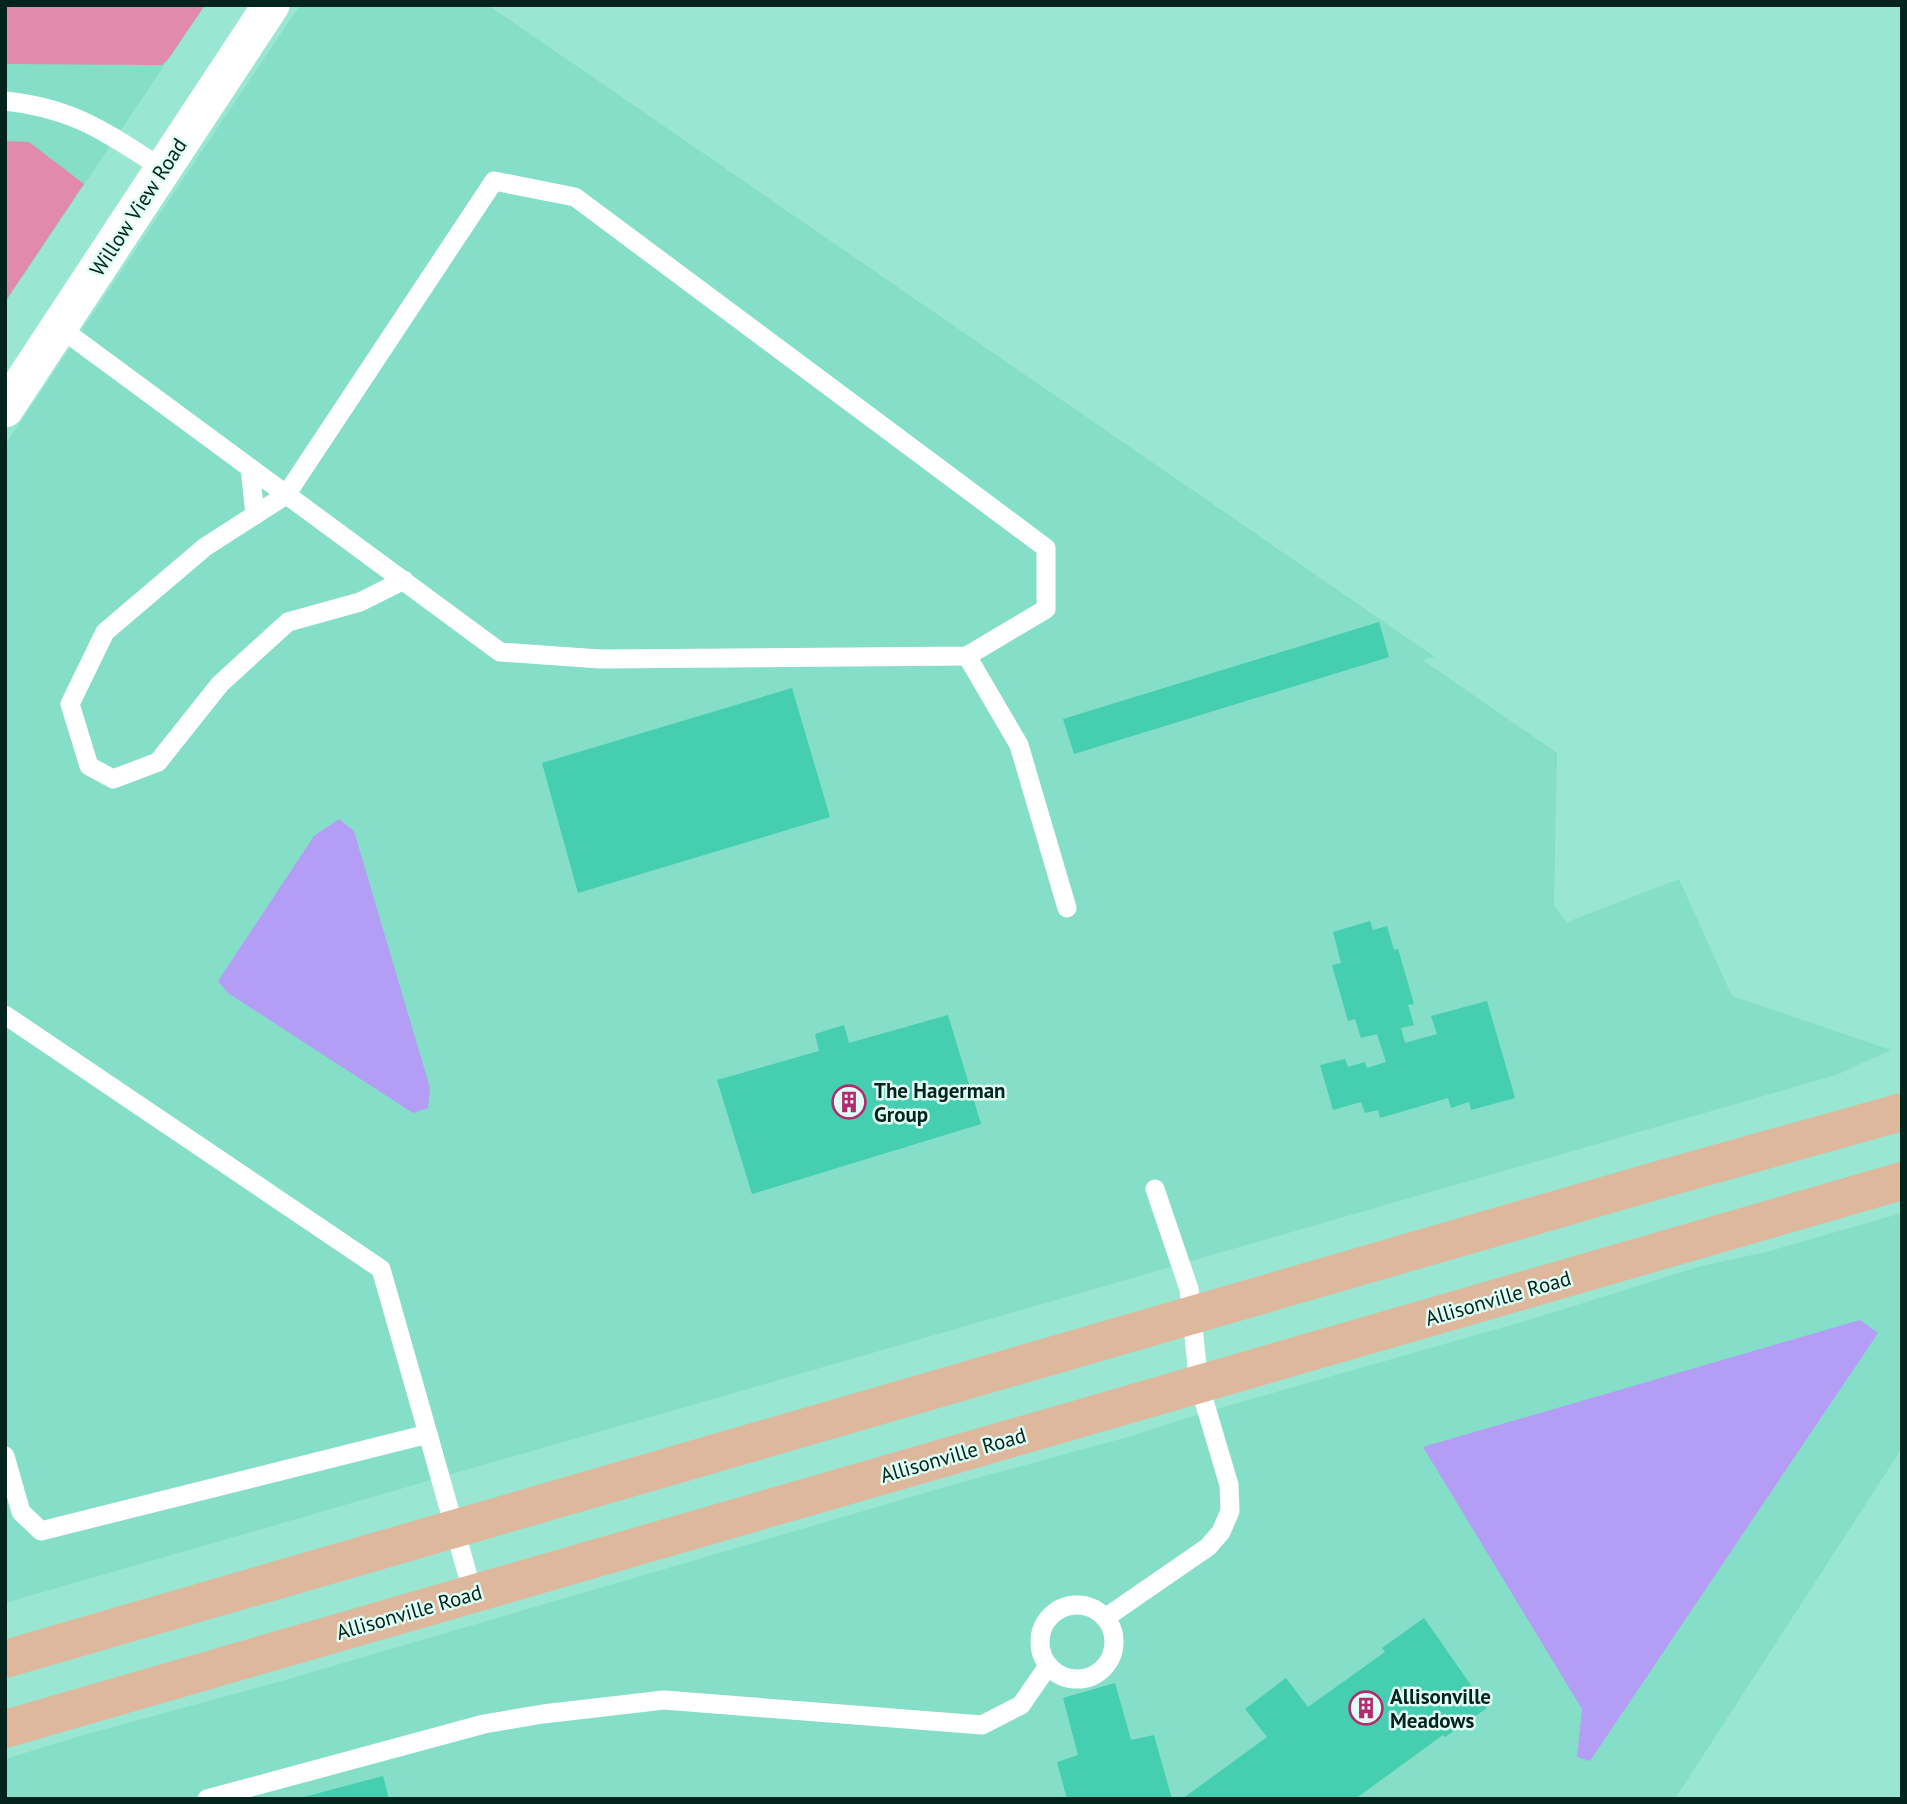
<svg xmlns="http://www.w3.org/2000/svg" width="1907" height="1804" font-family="'PT Sans',sans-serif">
<rect width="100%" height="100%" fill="#99e7d2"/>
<!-- built -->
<g fill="#85dec7">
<polygon points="5,5 205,5 5,302"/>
<polygon points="300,5 488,5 1435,657 1423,660 1557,753 1554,906 1567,922 1679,879 1732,996 1891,1050 1836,1075 5,1603 5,445"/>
<polygon points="1902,1213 1902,1448 1675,1799 5,1799 5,1759 80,1736 278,1682 959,1483 1131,1436 1206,1412 1532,1319 1701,1266 1766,1252"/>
</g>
<!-- green -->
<g fill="#e18aac">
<polygon points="5,5 205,5 169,58 162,65 5,64"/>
<polygon points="5,141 29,142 84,184 5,302"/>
</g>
<!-- water -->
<g fill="#b49df5">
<polygon points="339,819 354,831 430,1088 428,1108 413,1113 228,993 218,981 314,836"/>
<polygon points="1860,1320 1878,1333 1590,1761 1577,1757 1582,1709 1423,1447"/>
</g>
<!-- building -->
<g fill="#45ceb0">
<polygon points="1379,622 1389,657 1074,754 1063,719"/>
<polygon points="792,688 830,817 578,893 542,763"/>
<polygon points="1370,921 1373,930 1387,926 1394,950 1398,949 1414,1004 1408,1005 1414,1025 1401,1028 1405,1043 1437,1034 1431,1016 1487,1001 1515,1098 1471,1110 1469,1102 1451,1108 1448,1098 1380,1118 1378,1110 1365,1113 1361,1102 1333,1110 1320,1065 1345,1059 1348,1067 1365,1062 1367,1068 1386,1062 1377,1034 1361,1038 1355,1019 1348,1021 1332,965 1341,963 1333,932"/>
<polygon points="948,1015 981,1124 752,1194 717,1080 819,1051 815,1034 844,1025 849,1043"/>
<polygon points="1424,1618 1487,1708 1445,1737 1443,1735 1355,1799 1182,1799 1267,1737 1245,1709 1286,1678 1308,1707 1385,1652 1382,1648"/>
<polygon points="1115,1683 1131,1740 1154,1735 1172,1799 1067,1799 1057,1762 1078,1755 1063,1698"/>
<polygon points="383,1776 389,1799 300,1799 300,1798"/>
</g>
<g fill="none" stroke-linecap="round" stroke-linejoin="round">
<!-- service -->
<g stroke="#fff" stroke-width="19">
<path d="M5,101C74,108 107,133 163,169"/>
<polyline points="59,327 500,652 600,659 967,656 1046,609 1046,548 575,197 494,181 286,495 205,547 105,632 70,704 89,766 113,779 158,762 220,684 288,622 360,602 404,580"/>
<polyline points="250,468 255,515"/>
<polyline points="967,656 1019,745 1067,908"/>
<polyline points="5,1015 381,1269 428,1434"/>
<polyline points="5,1456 21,1512 41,1531 428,1434 473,1594"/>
<circle cx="1077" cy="1642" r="37"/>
<polyline points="1105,1618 1208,1547 1221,1532 1230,1511 1229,1485 1199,1384 1189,1289 1155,1189"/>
<polyline points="207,1799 484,1724 543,1714 664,1700 982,1725 1021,1705 1048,1666"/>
</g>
<!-- minor -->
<polyline stroke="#fff" stroke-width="37" points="5,409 271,5"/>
<!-- primary -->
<g stroke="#deb89d" stroke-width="38">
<polyline points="5,1659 1655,1181 1902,1112"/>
<polyline points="5,1729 1902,1181"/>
</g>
</g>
<!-- icons -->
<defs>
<symbol id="building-ring" viewBox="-11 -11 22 22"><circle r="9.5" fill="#e0fef4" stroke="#b22b6e" stroke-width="1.5"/><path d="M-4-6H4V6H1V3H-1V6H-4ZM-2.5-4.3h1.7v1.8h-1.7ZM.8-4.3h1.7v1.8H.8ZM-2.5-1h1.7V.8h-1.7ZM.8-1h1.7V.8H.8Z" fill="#b22b6e"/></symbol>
</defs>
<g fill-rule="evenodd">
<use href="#building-ring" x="830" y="1083" width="38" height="38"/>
<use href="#building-ring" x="1347" y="1689" width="38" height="38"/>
</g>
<g text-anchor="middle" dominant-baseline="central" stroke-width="5" stroke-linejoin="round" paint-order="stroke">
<!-- street labels -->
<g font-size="21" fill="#02241c" stroke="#e0fef4">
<text transform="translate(138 207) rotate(-57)">Willow View Road</text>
<text transform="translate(1498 1298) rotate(-16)">Allisonville Road</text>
<text transform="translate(953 1455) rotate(-16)">Allisonville Road</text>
<text transform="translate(409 1612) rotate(-16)">Allisonville Road</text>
</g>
<!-- poi labels -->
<g font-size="21" font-weight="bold" fill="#02241c" stroke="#e0fef4" text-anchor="start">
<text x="874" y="1090">The Hagerman<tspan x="874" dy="24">Group</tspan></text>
<text x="1390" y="1696">Allisonville<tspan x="1390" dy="24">Meadows</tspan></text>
</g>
</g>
<!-- border -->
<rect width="1907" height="1804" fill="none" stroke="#02241c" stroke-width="14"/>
</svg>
